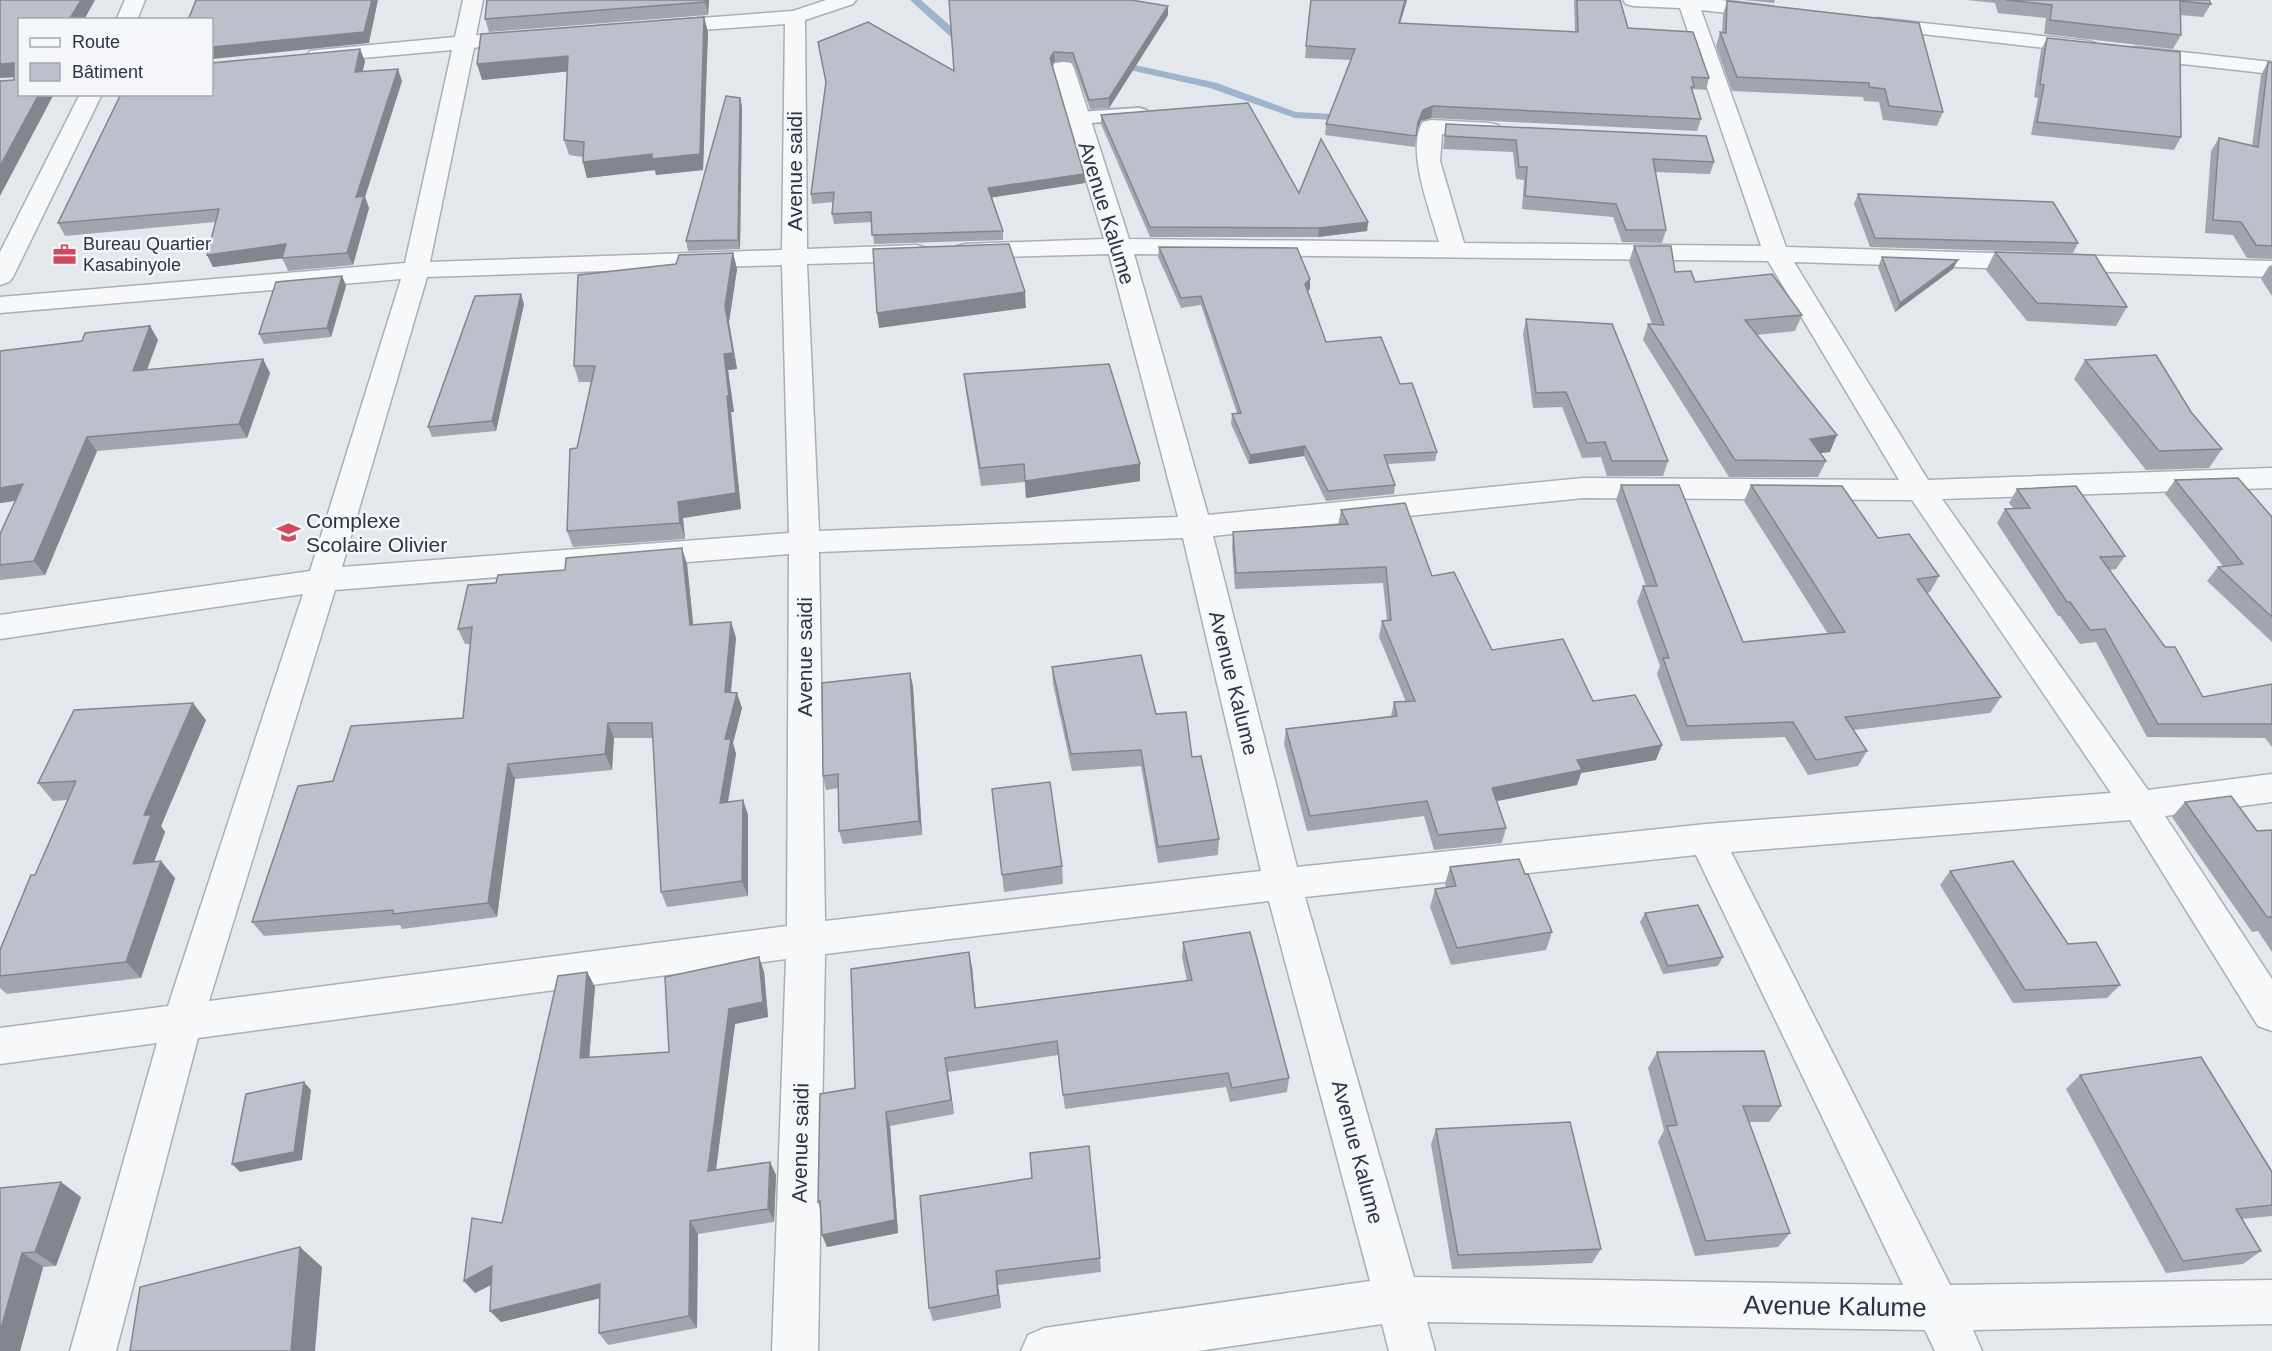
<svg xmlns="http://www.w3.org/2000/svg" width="2272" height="1351" font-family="Arial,sans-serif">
<rect width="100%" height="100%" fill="#e4e7ec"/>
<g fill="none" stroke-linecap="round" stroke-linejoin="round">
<!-- stream -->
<g fill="#9fb4cc" fill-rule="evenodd">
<polygon points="910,0 921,0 971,44 971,48 963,48"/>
<polygon points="1094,56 1217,83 1296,112 1351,115 1357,118 1351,121 1295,118 1210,88 1094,62 1056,66 1032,64 1027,61 1032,58 1056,60"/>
</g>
<defs>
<polygon id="lane" points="1139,108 1146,110 1149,114 1146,118 1078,124 1071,122 1068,118 1071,114 1078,112"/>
<g id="street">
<polygon points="125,0 145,0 137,20 116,20"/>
<path d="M463,0H483L476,35L494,36L497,40L494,44L474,48L430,262L782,250L785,24L661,33L654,31L651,27L654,23L661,21L793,11L826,0H856L853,4L805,20L807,249L917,245L926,248L930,253L926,258L917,261L807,264L819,531L1178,517L1109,254L966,258L957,256L954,251L957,246L966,244L1104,239L1052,68L1055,63L1063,62L1071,63L1074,68L1129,239L1439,242C1431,214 1405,148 1423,122L1431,120L1490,123L1498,125L1501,130L1498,135L1490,137L1442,134L1440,161L1464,243L1761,246L1680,8L1633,6L1626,4L1623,0H1721L1769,6L1776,8L1779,12L1776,16L1769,18L1701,10L1786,247L2272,261V277L1794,262L1928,480L2272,468V488L1942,499L2148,790L2272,774V802L2165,816L2272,979V1031L2258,1026L2130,820L1731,852L1950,1285L2272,1280V1324L1973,1330L1982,1351H1935L1925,1330L1427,1322L1435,1351H1389L1382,1324L1198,1351H1021L1028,1335L1044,1328L1370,1281L1269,901L825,954L818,1351H772L786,959L198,1038L116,1351H70L157,1043L0,1064V1028L168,1006L303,594L0,639V615L310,571L401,279L0,313V297L405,263L452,50L318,62L310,61L307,56L310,51L318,50L455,37ZM1134,254L1768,261L1899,480L1583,478L1208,515ZM782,265L789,533L342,567L427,277ZM1583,498L1912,500L2111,793L1706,824L1297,867L1213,536ZM1183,538L1261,871L825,921L819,552ZM789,554L787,926L209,1001L335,590ZM1696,855L1903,1285L1414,1277L1305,897Z"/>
<polygon points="1877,18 2088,41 2095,43 2099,47 2095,51 2088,53 1870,28 1867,24 1870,20"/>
<polygon points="2137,47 2272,62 2272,74 2129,58 2126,53 2129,48"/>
<polygon points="80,94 102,94 13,277 9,282 0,285 0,252"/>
</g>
</defs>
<!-- lane casing -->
<use href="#lane" stroke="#a9aeb7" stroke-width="4"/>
<!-- street casing -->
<use href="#street" stroke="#a9aeb7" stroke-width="3"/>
<!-- lane -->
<use href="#lane" fill="#f7f8fa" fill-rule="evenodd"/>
<!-- street -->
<use href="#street" fill="#f7f8fa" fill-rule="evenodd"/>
</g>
<!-- wall -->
<g fill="#a1a5ae">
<polygon points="709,0 708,15 489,32 485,19"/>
<polygon points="1311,0 1407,0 1400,23 1575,32 1574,0 1620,0 1628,28 1709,78 1706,90 1693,89 1693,91 1701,119 1697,131 1431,118 1421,121 1417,131 1415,147 1325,135 1326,124 1351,60 1305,58"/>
<polygon points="1744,0 1775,0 1774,3"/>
<polygon points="1966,0 2209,0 2211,4 2203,17 2180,15 2181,35 2173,49 2044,34 2046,18 1998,13 1995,3"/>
<polygon points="1727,1 1943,112 1937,126 1883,120 1879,102 1864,101 1863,97 1732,91 1716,46 1720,32 1722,32 1723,15"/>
<polygon points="1168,15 1109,108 1090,109 1073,62 1055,61 1052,65 1084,174 1085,183 992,197 1003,231 1003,240 874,244 872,222 834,224 832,214 833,202 812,204 811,194 826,83 818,42 954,71"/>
<polygon points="704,17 708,32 703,170 656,175 655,170 587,178 583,162 583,157 569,155 564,140 567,71 482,80"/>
<polygon points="2047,38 2181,137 2174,150 2031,135 2038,98 2034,97 2041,50"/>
<polygon points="365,61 362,72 402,81 365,197 369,208 353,265 288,271 282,258 213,267 215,222 65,236 58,223"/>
<polygon points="2268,62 2272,63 2272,259 2247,258 2233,235 2205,233 2211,151 2219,138 2252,146 2261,75"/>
<polygon points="740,98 742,107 740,249 688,251 686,241"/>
<polygon points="1101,115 1368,222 1367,231 1318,237 1150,237 1101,124"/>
<polygon points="1446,124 1714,162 1710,174 1655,172 1666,230 1662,243 1622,242 1613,217 1522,209 1524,180 1516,179 1513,152 1443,149"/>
<polygon points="1858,194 2078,243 2073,253 1870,247 1854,204"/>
<polygon points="1634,246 1675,272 1695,282 1802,315 1795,331 1757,335 1830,452 1820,453 1826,461 1818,477 1729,477 1643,340 1648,324 1652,324 1629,262"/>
<polygon points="1159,247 1310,289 1308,291 1326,342 1400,384 1437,452 1435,461 1388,464 1395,485 1394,494 1326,501 1304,456 1249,464 1231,424 1232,414 1237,413 1201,305 1181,308 1158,257"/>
<polygon points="1995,252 2127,307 2116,326 2027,321 1986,270"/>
<polygon points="733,253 737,269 729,322 737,369 728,370 734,412 731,412 741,509 683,518 685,539 573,547 567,531 577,448 591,382 579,382 574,366 676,264"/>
<polygon points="1882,257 1953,269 1895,312 1878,267"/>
<polygon points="2272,265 2272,296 2261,279 2269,266"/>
<polygon points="342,276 346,286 331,337 264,344 259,334"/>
<polygon points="524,304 496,431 432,437 428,427"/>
<polygon points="1526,319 1668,461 1663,476 1607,476 1601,457 1582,458 1562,407 1533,408 1523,334"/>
<polygon points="150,326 158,340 147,370 263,359 270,373 247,438 97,451 45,575 0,580 0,534 15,501 0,503 82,341"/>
<polygon points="2085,360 2191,412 2222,449 2209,468 2146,470 2074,379"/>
<polygon points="964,374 1140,464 1140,481 1026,498 1025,482 981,486 966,392"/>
<polygon points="2175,480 2272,517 2272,642 2207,581 2218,567 2223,566 2165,494"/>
<polygon points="1621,485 1743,642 1828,634 1744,501 1751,485 1878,538 1939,576 1930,592 1927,593 2001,697 1990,713 1854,730 1867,751 1858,766 1808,775 1785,737 1681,741 1657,674 1660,666 1637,602 1643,586 1646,586 1616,500"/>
<polygon points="2017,489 2125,556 2116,569 2109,570 2165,647 2203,697 2272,684 2272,747 2265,738 2147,737 2096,642 2080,644 2060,616 2058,616 1997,523 2005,509 2013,508 2009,503"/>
<polygon points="1341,510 1432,576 1492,650 1593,701 1656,760 1581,773 1577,785 1497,801 1506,828 1502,843 1434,850 1424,816 1307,831 1284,744 1286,729 1391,716 1394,702 1406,702 1379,637 1382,621 1387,620 1383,583 1235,589 1232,547 1233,532 1338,525"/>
<polygon points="687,564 693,625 731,622 736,638 731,693 742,708 733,743 736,754 728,802 743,800 748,815 748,896 667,907 661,892 653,738 614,738 612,770 515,779 497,917 402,929 400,925 264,936 252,922 333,781 463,718 471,644 465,644 458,629"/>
<polygon points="1052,667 1156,714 1192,757 1219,839 1218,855 1158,863 1141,766 1072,771 1053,684"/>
<polygon points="910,673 913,687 922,835 843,844 839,831 839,788 826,790 823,776"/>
<polygon points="206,720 161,826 165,832 154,862 175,878 141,978 7,994 0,988 0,950 35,875 68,800 53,801 38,783"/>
<polygon points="992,789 1062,866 1063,884 1004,892"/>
<polygon points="2185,802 2257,831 2272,830 2272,952 2258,931 2252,932 2172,817"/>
<polygon points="1450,867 1525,874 1552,932 1546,950 1451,965 1430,907 1435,889 1446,887 1445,884"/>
<polygon points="1950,871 2068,944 2120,985 2107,998 2013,1003 1940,885"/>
<polygon points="1645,913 1723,957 1718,966 1663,974 1640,922"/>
<polygon points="1183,942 1289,1078 1287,1092 1230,1102 1226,1087 1065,1109 1058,1055 948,1072 954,1114 890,1126 898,1233 827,1247 820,1208 818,1202 855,1088 972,967 976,1008 1187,981 1182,957"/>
<polygon points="759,957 764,972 768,1017 735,1024 716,1170 770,1162 776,1175 774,1222 698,1234 697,1328 608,1345 599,1333 600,1298 501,1322 490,1311 491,1285 475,1293 464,1281 502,1223 587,972 595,987 589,1057 669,1052"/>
<polygon points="1657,1052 1781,1106 1769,1122 1749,1122 1790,1233 1778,1247 1695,1256 1658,1142 1664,1130 1648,1068"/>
<polygon points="2080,1075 2272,1172 2272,1216 2242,1219 2261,1251 2243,1264 2166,1273 2066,1089"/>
<polygon points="1436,1129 1601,1249 1592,1263 1452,1269 1431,1144"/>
<polygon points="0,1188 81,1197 56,1266 43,1267 20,1351 0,1351"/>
<polygon points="920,1196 1100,1258 1101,1272 998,1285 1001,1308 933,1321 929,1308"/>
</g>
<!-- shaded-wall -->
<g fill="#83868d">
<polygon points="81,0 95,0 84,20 69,20"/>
<polygon points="372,0 378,0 369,43 212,59 212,47"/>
<polygon points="705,0 709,0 708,15 705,2"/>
<polygon points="1405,0 1407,0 1397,34 1399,23"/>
<polygon points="1168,6 1168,15 1109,108 1109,98"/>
<polygon points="704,17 708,32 703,170 656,175 655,170 587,178 583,162"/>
<polygon points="360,49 365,61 360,84 355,72"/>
<polygon points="1054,52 1055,61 1050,67 1050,58"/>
<polygon points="568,56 572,71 482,80 477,64"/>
<polygon points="14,63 20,77 0,78 0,64"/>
<polygon points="398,69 402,81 365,197 369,208 353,265 347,253 356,197"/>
<polygon points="39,94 54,94 0,196 0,166"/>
<polygon points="740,98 742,107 740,249 738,240"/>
<polygon points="1433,106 1431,118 1421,121 1416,133 1418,122 1423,110"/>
<polygon points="1084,174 1085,183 989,198 988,188"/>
<polygon points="1368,222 1367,231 1318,237 1319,228"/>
<polygon points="286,244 292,257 213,267 207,255"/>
<polygon points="733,253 737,269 729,322 737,369 728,370 734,412 731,412 741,509 683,518 685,539 680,523 678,502 724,354 725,306"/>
<polygon points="1958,260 1953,269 1895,312 1900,303"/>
<polygon points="342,276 346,286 331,337 327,328"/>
<polygon points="1310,279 1310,289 1304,294 1305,284"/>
<polygon points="1025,292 1026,308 879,328 877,313"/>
<polygon points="521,294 524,304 496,431 492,421"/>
<polygon points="150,326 158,340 141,385 133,371"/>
<polygon points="263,359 270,373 247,438 239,424"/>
<polygon points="1837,435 1830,452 1803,455 1810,439"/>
<polygon points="87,437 97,451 45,575 34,561"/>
<polygon points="1305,446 1304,456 1249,464 1250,455"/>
<polygon points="1140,464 1140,481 1026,498 1025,481"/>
<polygon points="23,484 33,498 0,503 0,488"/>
<polygon points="682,548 687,564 695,641 690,625"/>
<polygon points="731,622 736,638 729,708 725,692"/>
<polygon points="910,673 913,687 922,835 919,821"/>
<polygon points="737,693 742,708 733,743 736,754 725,818 720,803 725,739"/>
<polygon points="193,703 206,720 161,826 165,832 147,881 133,864 144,815"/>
<polygon points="608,723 614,738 612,770 605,754"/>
<polygon points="1662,745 1656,760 1581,773 1577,785 1487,803 1492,788 1577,760"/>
<polygon points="508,764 515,779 497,917 488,903"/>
<polygon points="743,800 748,815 748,896 742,881"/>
<polygon points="161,861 175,878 141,978 126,962"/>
<polygon points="969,952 972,967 977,1023 975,1008"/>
<polygon points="759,957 764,972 768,1017 735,1024 714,1184 708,1171 729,1009"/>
<polygon points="587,972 595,987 588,1072 580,1058"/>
<polygon points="945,1058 948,1072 954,1114 951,1100"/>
<polygon points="304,1082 311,1090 302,1160 240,1172 232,1164"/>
<polygon points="886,1112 890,1126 898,1233 827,1247 822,1235"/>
<polygon points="770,1162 776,1175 774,1222 768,1209"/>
<polygon points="61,1182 81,1197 56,1266 35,1252"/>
<polygon points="690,1221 698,1234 697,1328 689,1316"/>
<polygon points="300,1247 322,1267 315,1351 291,1351"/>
<polygon points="22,1253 43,1267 20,1351 0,1351 0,1332"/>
<polygon points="492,1266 503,1279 475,1293 464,1281"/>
<polygon points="996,1271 998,1285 1001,1308 998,1295"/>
<polygon points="600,1284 609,1296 501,1322 490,1311"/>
</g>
<!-- building -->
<g fill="#bbc0ca" stroke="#83868d" stroke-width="1.5">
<polygon points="0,0 81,0 69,20 20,20 20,94 39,94 0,166 0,81 14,80 14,63 0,64"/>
<polygon points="196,0 372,0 364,32 212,47 212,20 188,20"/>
<polygon points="487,0 705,0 705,2 485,19"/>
<polygon points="949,0 1131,0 1168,6 1109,98 1089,100 1073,53 1054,52 1050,58 1084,174 988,188 1003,231 872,235 871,212 832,214 834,192 811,194 826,82 818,42 868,22 954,71"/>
<polygon points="1311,0 1405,0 1399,23 1578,32 1577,0 1620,0 1628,28 1693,32 1709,78 1692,77 1694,87 1691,87 1701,119 1433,106 1423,110 1418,122 1416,136 1326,124 1355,49 1306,46"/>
<polygon points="2006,0 2209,0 2211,4 2180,1 2181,35 2050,20 2052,5"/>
<polygon points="1727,1 1919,23 1943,112 1889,106 1885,89 1869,87 1869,83 1737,77 1720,32 1726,33"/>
<polygon points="704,17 700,154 652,159 652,154 583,162 584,142 564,140 568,56 477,64 481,34"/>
<polygon points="2047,38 2180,52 2181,137 2037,122 2044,85 2040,84"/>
<polygon points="360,49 355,72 398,69 356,197 364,196 347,253 282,258 286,244 207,255 219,209 58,223 121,94 212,94 212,63"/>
<polygon points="2268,62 2272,63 2272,246 2256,245 2241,222 2213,220 2219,138 2258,147"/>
<polygon points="726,96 740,98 738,240 686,241"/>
<polygon points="1248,103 1299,193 1321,139 1368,222 1319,228 1150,227 1101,115"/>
<polygon points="1446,124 1706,136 1714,162 1653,159 1666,230 1626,230 1616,204 1525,196 1527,167 1519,167 1516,140 1445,136"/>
<polygon points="1858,194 2053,202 2078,243 1875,238"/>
<polygon points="1009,244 1025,292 877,313 873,249"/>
<polygon points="1634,246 1671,246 1675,272 1691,271 1695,282 1772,274 1802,315 1745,320 1837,435 1810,439 1826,461 1735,460 1648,324 1664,325"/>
<polygon points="1159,247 1297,248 1310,279 1305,284 1326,342 1381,337 1400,384 1412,383 1437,452 1384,455 1395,485 1328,491 1305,446 1250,455 1232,414 1241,413 1201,296 1181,298"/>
<polygon points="1995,252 2095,255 2127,307 2037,303"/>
<polygon points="733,253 725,306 733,353 724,354 729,396 727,396 736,493 678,502 680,523 567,531 570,449 577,448 595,366 574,366 578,275 676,264 679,255"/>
<polygon points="1882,257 1958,260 1900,303"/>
<polygon points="342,276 327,328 259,334 276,282"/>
<polygon points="521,294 492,421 428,427 475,296"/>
<polygon points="1526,319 1612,324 1668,461 1612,461 1605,442 1587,443 1566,392 1536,393"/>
<polygon points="150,326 133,371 263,359 239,424 87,437 34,561 0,565 0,534 23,484 0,488 0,351 82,341 85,333"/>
<polygon points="2156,355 2191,412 2222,449 2159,451 2085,360"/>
<polygon points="1109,364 1140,464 1025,481 1024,464 980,468 964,374"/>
<polygon points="2238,478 2272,517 2272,617 2218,567 2243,564 2175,480"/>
<polygon points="1621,485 1679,485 1743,642 1845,632 1751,485 1842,486 1878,538 1909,534 1939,576 1917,579 2001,697 1845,717 1867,751 1816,760 1793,722 1687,726 1663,658 1669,658 1643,586 1657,586"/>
<polygon points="2076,486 2125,556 2100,557 2165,647 2175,647 2203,697 2272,684 2272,724 2158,724 2105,629 2090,630 2070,602 2067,602 2005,509 2030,508 2017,489"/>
<polygon points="1405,503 1432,576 1454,572 1492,650 1563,639 1593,701 1635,695 1662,745 1577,760 1582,770 1492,788 1506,828 1438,835 1427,801 1310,816 1286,729 1397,716 1394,702 1415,701 1382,621 1391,620 1386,567 1236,573 1233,532 1348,524 1341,510"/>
<polygon points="682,548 690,625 731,622 725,692 737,693 725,739 731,739 720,803 743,800 742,881 661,892 652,723 608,723 605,754 508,764 488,903 393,914 393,910 252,922 298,786 333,781 351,726 463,718 472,627 458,629 468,585 496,583 498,575 565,570 566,558"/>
<polygon points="1141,655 1156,714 1186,712 1192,757 1201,756 1219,839 1158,847 1141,750 1071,754 1052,667"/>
<polygon points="910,673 919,821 839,831 838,774 823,776 822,683"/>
<polygon points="193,703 144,815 151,815 133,864 161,861 126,962 0,976 0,950 31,875 35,875 76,781 38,783 74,710"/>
<polygon points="1050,782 1062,866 1002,875 992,789"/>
<polygon points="2231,796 2257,831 2272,830 2272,917 2267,917 2185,802"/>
<polygon points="1519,859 1525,874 1528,874 1552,932 1457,948 1435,889 1456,886 1450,867"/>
<polygon points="2013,861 2068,944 2096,942 2120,985 2025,990 1950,871"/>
<polygon points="1698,905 1723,957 1668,966 1645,913"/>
<polygon points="1250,932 1289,1078 1232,1088 1228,1073 1063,1095 1057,1041 945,1058 951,1100 886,1112 895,1220 822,1235 820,1201 818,1202 820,1094 855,1088 851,969 969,952 975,1008 1192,980 1183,942"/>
<polygon points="759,957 763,1002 729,1009 708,1171 770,1162 768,1209 690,1221 689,1316 599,1333 600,1284 490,1311 492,1266 464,1281 472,1218 502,1223 558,976 587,972 580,1058 669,1052 665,977"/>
<polygon points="1764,1051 1781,1106 1743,1106 1790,1233 1706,1241 1667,1126 1677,1125 1657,1052"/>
<polygon points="2201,1057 2272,1172 2272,1205 2236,1209 2261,1251 2183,1261 2080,1075"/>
<polygon points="304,1082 294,1152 232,1164 246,1094"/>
<polygon points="1570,1122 1601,1249 1458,1255 1436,1129"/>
<polygon points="1089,1146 1100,1258 996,1271 998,1295 929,1308 920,1196 1032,1178 1030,1153"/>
<polygon points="61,1182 35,1252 22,1253 0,1332 0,1188"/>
<polygon points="300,1247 291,1351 130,1351 140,1287"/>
</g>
<!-- icons -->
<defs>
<symbol id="office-bare" viewBox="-9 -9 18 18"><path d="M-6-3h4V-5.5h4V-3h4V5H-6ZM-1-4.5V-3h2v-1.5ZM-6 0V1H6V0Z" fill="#d1495b" stroke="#f4f6f9" stroke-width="2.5" paint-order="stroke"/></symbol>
<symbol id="school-bare" viewBox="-9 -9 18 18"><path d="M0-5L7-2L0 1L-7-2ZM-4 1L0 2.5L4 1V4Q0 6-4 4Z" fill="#d1495b" stroke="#f4f6f9" stroke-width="2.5" paint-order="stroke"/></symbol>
</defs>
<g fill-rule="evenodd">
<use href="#office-bare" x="48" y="238" width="33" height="33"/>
<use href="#school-bare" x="272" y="516" width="33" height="33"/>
</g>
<g text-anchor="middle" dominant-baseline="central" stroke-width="5" stroke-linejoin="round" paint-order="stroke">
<!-- far-poi labels -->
<g font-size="18" fill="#2b3445" stroke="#f4f6f9" text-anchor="start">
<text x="83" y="244">Bureau Quartier<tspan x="83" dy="21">Kasabinyole</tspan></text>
</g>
<!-- street labels -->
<g font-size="21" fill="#2b3445" stroke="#f4f6f9">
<text transform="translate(794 171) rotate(-90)">Avenue saidi</text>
<text transform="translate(1107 213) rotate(73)">Avenue Kalume</text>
<text transform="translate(804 657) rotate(-90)">Avenue saidi</text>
<text transform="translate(1234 683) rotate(76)">Avenue Kalume</text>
<text transform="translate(800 1143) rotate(-89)">Avenue saidi</text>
<text transform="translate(1358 1152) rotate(75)">Avenue Kalume</text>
</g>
<!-- poi labels -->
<g font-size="21" fill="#2b3445" stroke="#f4f6f9" text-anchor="start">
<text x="306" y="520">Complexe<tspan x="306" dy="24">Scolaire Olivier</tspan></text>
</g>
<!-- near-street labels -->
<g font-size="26" fill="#2b3445" stroke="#f4f6f9">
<text transform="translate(1835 1306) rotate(1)">Avenue Kalume</text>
</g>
</g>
<!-- legend -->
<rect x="18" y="18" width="195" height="78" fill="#f4f6f9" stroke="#a4a8b1" stroke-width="1.5"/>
<rect x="30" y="38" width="30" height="9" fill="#f7f8fa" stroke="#a4a8b1" stroke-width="1.5"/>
<text x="72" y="48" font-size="18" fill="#2b3445">Route</text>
<rect x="30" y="63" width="30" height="18" fill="#bbc0ca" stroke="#a4a8b1" stroke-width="1.5"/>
<text x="72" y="78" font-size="18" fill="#2b3445">Bâtiment</text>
</svg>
